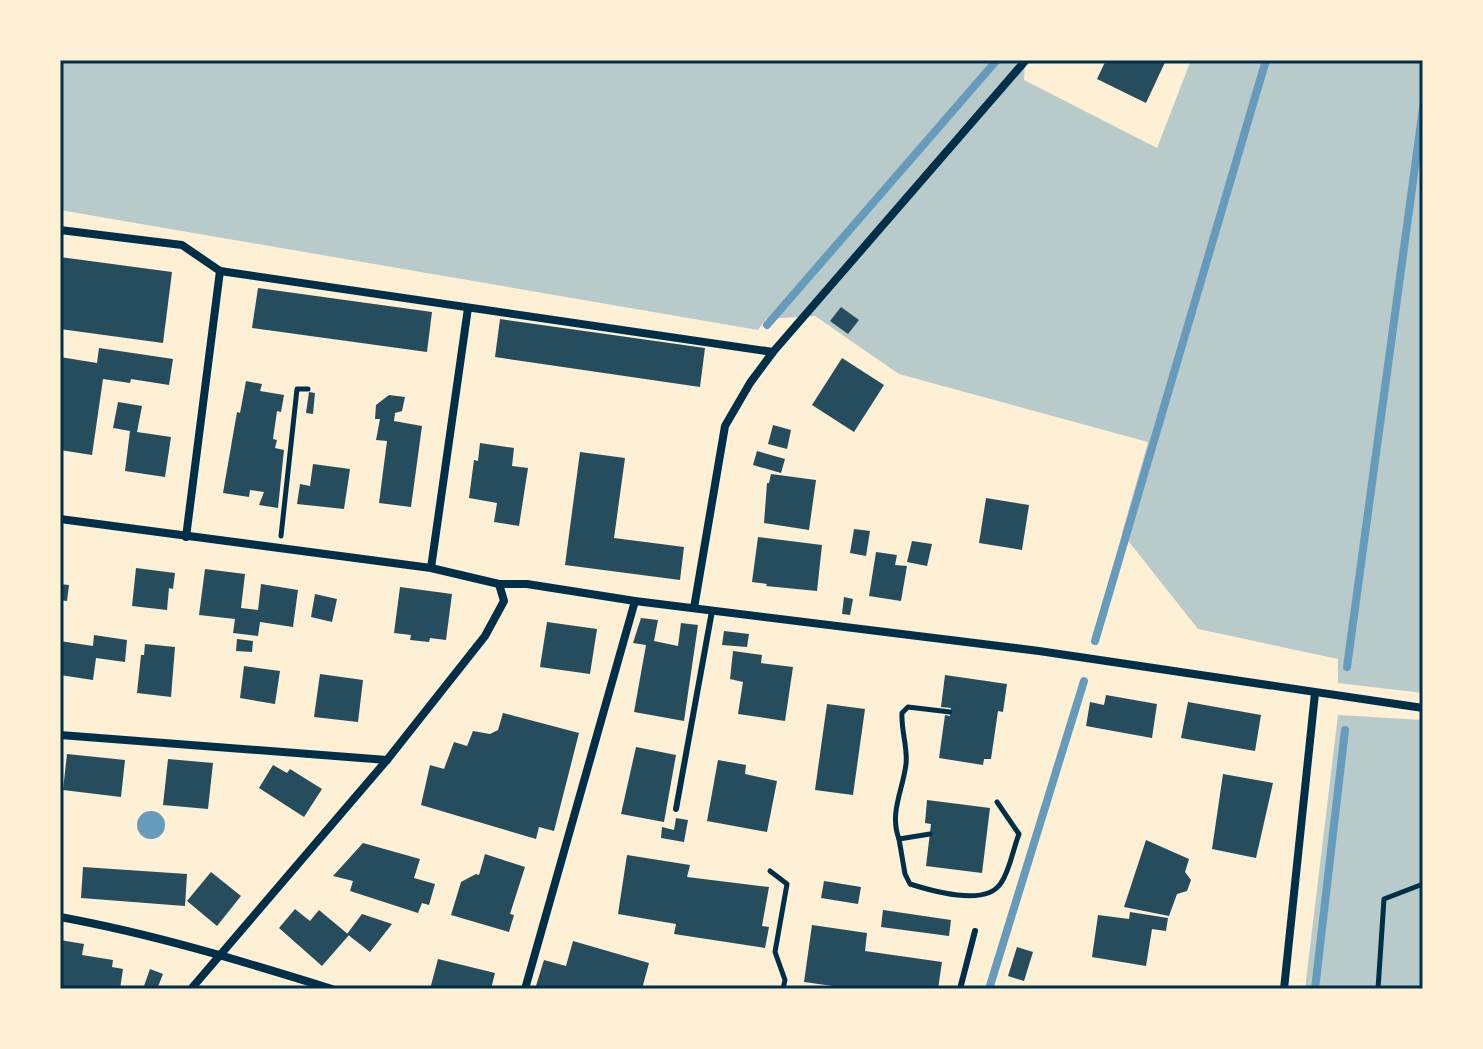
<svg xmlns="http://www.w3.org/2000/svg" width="1483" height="1049" font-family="'Titillium Web',sans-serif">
<rect width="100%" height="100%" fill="#fdf0d5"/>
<!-- green -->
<g fill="#b9caca">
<polygon points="60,60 1025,60 1024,80 1157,148 1191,60 1423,60 1423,693 1338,683 1338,659 1198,629 1122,533 1148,442 899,374 815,316 766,319 758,330 60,210"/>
<polygon points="1338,715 1423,720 1423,989 1305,989"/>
</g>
<!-- water -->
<circle fill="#669bbc" cx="151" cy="825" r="14"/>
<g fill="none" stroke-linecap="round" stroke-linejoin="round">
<!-- stream -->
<g stroke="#669bbc" stroke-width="8">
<polyline points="767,325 997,60"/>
<polyline points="1095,641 1266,60"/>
<polyline points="1347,667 1423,108"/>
<polyline points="989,989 1084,681"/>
<polyline points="1315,989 1345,730"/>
</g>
</g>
<!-- building -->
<g fill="#264d5e">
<polygon points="1106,60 1166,60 1146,103 1097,79"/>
<polygon points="60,257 172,272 163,343 60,329"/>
<polygon points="258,288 432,312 427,352 252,328"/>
<polygon points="841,307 859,320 848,334 830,321"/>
<polygon points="500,319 705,348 700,387 495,357"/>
<polygon points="99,348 173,359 169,385 131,379 130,383 103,379 92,455 60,450 60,357 97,363"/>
<polygon points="842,358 884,385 854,432 812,405"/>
<polygon points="246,381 262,384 260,391 284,395 281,412 277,411 273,439 277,440 275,448 284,450 278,508 259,505 264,492 250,490 249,497 223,493 237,412 240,413"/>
<polygon points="309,392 315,393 313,414 306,413"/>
<polygon points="389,395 405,397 402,411 395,413 394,421 422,426 411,507 379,503 387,441 376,440 380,419 375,419 376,405"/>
<polygon points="118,402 142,406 137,432 171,437 165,477 125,471 130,431 113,428"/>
<polygon points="773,425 791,430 787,449 768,444"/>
<polygon points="480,443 514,448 512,466 528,468 519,526 494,522 497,503 469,498 474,460 478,461"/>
<polygon points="757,451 785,459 781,473 753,465"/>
<polygon points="580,452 625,458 614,538 684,547 680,580 565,565"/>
<polygon points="313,464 350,469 344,509 297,504 300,484 310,486"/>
<polygon points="771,474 816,480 809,530 764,523 767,483 769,483"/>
<polygon points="986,498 1029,505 1022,550 979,543"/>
<polygon points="854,529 870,531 866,556 850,553"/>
<polygon points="758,537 822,545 817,591 766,586 767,584 752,582"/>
<polygon points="912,541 932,544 927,566 907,562"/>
<polygon points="876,552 897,555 895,565 907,566 901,601 869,596"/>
<polygon points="136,568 175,573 173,589 169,588 167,610 132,606"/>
<polygon points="205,569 245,574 241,608 258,610 261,584 298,590 293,627 260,622 258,636 233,633 235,619 199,615"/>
<polygon points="60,584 69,585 67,601 60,600"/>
<polygon points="400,587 452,594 446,640 430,638 429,642 410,640 411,635 394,633"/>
<polygon points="315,594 337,599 332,622 311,617"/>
<polygon points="844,597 853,599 850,615 842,614"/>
<polygon points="641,618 658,620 654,641 678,646 681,623 698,625 684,721 634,712 646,645 633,643"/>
<polygon points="547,622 597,629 590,674 540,667"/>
<polygon points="724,631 749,634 747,647 722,645"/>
<polygon points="94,635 127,640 125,662 96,658 93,680 60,675 60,641 93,646"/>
<polygon points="237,639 253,641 252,652 236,651"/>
<polygon points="145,644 175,647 171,697 137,693 141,655 144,655"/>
<polygon points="733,651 762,655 761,663 793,667 785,721 738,714 743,682 730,679"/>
<polygon points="244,666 280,671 275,704 240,698"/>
<polygon points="320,674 363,680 358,722 314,717"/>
<polygon points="945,675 1007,684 1003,712 998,711 991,759 984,759 983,765 939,758 945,715 950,716 951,708 941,707"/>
<polygon points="1106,695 1157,704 1152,738 1086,726 1090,702 1104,705"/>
<polygon points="1188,702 1261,715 1255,751 1181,738"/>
<polygon points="827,704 865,709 853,795 815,790"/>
<polygon points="503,713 579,733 554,831 539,827 536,839 421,805 430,765 444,769 454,742 467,746 473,731 490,734 498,730"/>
<polygon points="636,747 676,755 664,822 621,814"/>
<polygon points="67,754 125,760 121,797 63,790"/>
<polygon points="168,759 213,763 208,809 163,805"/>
<polygon points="718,760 746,765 745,774 777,781 767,832 707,821"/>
<polygon points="273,765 287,773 290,769 322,789 304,817 259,788"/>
<polygon points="1223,774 1273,783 1256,858 1212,849"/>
<polygon points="927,800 990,808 982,873 926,866 931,824 925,823"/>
<polygon points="676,818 688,820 684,842 661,838 662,827 674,830"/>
<polygon points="1146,840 1189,859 1185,872 1191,880 1187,891 1177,894 1169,916 1124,907"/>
<polygon points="363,843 420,859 414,878 435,884 429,905 422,903 418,913 350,891 353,881 333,876"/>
<polygon points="485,854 525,867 510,914 514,915 509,932 451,915 461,882 476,874 479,875"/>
<polygon points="627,855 690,865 687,877 769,887 762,926 769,927 765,948 674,934 676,924 618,914"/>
<polygon points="83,867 187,874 185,906 81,898"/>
<polygon points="211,872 241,896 217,926 187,901"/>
<polygon points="824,881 861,887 858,904 821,898"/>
<polygon points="295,909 310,921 319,910 349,935 322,966 279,928"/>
<polygon points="883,910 951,920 949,936 881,927"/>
<polygon points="1130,912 1168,918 1166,931 1152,929 1146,966 1092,957 1098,915 1129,919"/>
<polygon points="362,914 392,924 370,952 347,934"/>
<polygon points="812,925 867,933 865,951 942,962 938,989 833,989 833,986 804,982"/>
<polygon points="60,940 84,944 82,955 113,960 112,967 123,969 120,989 60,989"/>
<polygon points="573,941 649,963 642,989 568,989 560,987 559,989 535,989 544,960 566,966"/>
<polygon points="1017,947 1033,952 1024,981 1008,976"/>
<polygon points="438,959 495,973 491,989 430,989"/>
<polygon points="150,969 163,974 157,989 144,986"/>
</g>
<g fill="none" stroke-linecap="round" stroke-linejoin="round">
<!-- path -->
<g stroke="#003049" stroke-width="5">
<polyline points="281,536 297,389 308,389"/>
<path d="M930,834L899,839C889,813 903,790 906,764C908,749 901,730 902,713L908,707L950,712"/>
<path d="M899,839L905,874L910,884C932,891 986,907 1001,883C1010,870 1013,849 1019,834L997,802"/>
<polyline points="770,871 787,884 775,952 785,980 783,989"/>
<polyline points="1378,989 1384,899 1423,884"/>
</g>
<!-- service -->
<g stroke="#003049" stroke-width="6">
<polyline points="676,809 712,611"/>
<polyline points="960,989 975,931"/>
</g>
<!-- minor -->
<g stroke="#003049" stroke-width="8">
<polyline points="60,230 182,245 220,271 186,537"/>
<polyline points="220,271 773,352"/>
<polyline points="60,519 431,568 499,584 527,584 635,601 1039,651 1423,708"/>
<polyline points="431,568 468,308"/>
<polyline points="694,608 725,426 750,383 773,352 1026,60"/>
<polyline points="60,735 387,760"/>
<path d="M60,917C153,934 242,961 332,989"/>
<polyline points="191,989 387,760 485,636 504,601 499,584"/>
<polyline points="525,989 635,601"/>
<polyline points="1284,989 1315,693"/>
</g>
</g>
<!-- border -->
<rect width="1483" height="1049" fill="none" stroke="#fdf0d5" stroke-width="124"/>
<rect x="62" y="62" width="1359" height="925" fill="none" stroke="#003049" stroke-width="3"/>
</svg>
